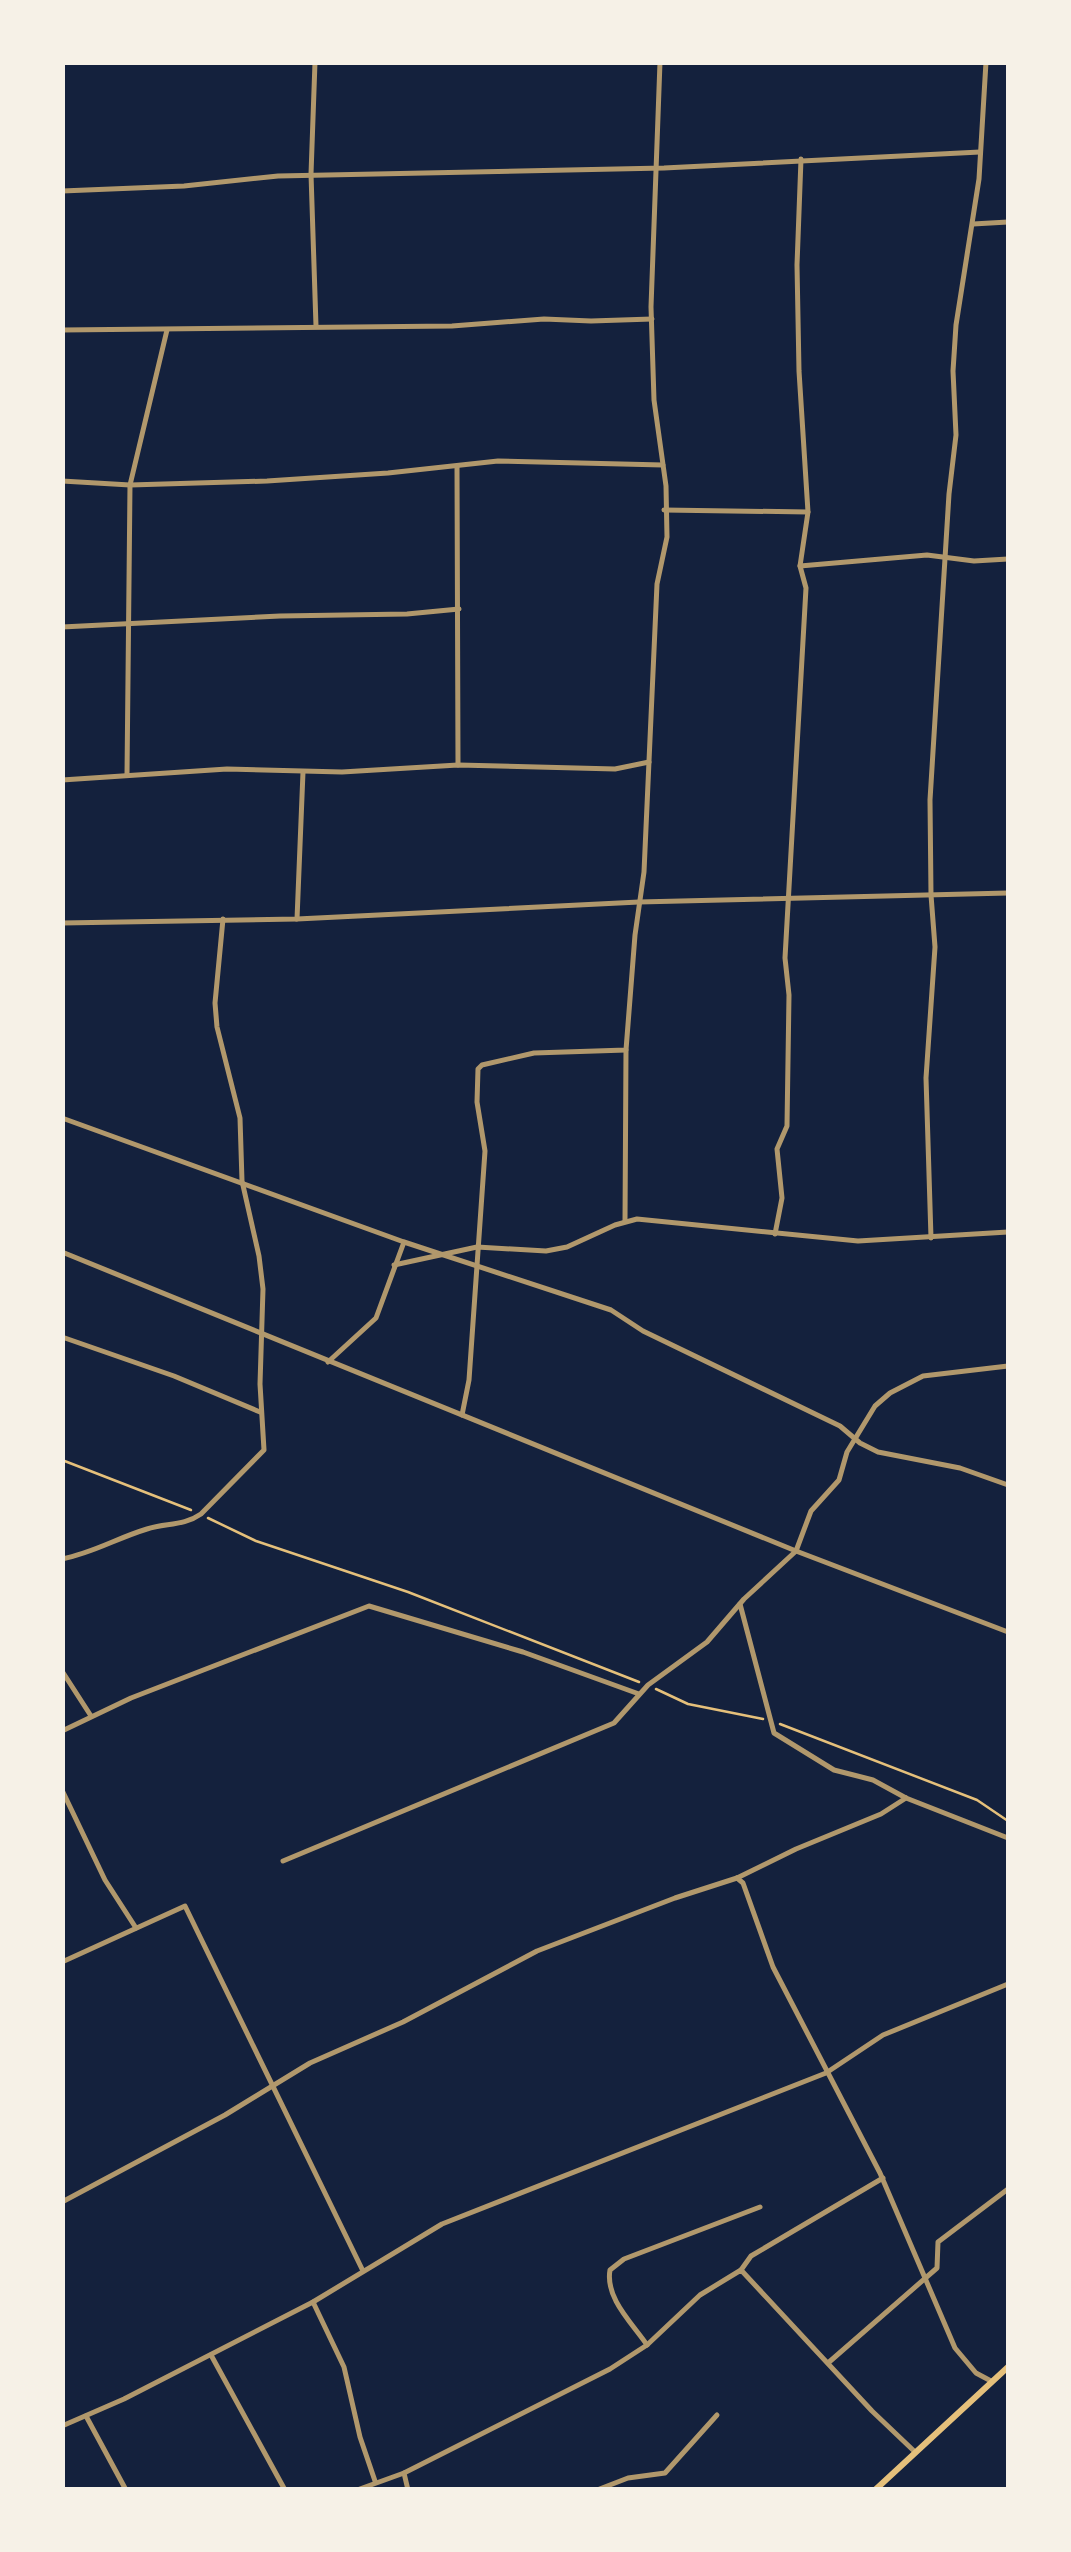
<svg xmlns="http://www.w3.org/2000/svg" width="1071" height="2552" font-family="Raleway,sans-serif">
<rect width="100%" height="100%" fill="#14213d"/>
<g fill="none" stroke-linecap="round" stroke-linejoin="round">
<!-- path -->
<g stroke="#e5c07b" stroke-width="2.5">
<polyline points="62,1460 191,1510"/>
<polyline points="208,1518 256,1541 408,1592 639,1682"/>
<polyline points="656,1689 688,1704 763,1719"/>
<polyline points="780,1724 977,1800 1008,1821"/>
</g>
<!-- minor -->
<g stroke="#b1986c" stroke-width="5">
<polyline points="315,62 311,174 316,326"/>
<polyline points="62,191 184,186 278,176 664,168 980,152"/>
<polyline points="973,224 1008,222"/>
<polyline points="62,330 452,326 544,319 591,321 652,319"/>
<polyline points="457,466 458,765"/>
<polyline points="62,481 130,485 267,481 388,473 498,461 663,465"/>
<polyline points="664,510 808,512"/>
<polyline points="800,566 927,555 974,561 1008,559"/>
<polyline points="62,627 280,616 407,614 459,609"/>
<polyline points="127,775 130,485 167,330"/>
<polyline points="62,780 227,769 342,772 458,765 615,769 649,762"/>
<polyline points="297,919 303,772"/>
<polyline points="62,923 297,919 639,902 1008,893"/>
<polyline points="62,1118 404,1242 611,1310 643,1331 840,1426 860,1443 878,1452 960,1468 1008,1485"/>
<polyline points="625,1221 626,1050"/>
<polyline points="775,1234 782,1198 777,1149 787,1126 789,995 785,958 806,588 800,566 808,512 799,371 797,265 801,159"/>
<polyline points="931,1238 926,1078 935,947 931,895 930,800 949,494 956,435 953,371 956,325 979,179 986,62"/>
<polyline points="394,1265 477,1247 546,1251 567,1247 615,1225 637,1219 858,1241 1008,1232"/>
<polyline points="62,1337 174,1376 260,1412"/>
<polyline points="328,1362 376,1318 404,1242"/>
<polyline points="462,1415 469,1380 485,1151 477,1102 478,1069 482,1065 534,1053 626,1050 635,935 644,872 657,584 667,537 666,486 654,400 651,307 660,62"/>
<path d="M62,1559C93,1553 117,1538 147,1529C166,1523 184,1526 201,1514L264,1450L260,1384L263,1289L259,1256L242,1181L240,1118L217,1027L215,1003L223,919"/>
<polyline points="740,1604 774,1733 834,1770 873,1780 906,1798 1008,1838"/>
<polyline points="62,1671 91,1716"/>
<polyline points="62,1731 131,1698 369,1606 523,1652 639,1694"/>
<polyline points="62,1790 105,1880 136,1928"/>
<polyline points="283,1861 614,1723 648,1685 707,1642 744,1599 796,1551 811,1511 839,1480 847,1452 875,1406 890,1393 923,1376 1008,1366"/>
<polyline points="737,1878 743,1883 773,1967 880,2173 955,2348 976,2373 991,2381"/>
<polyline points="62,1962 185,1906 363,2271"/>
<polyline points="62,2202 225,2115 310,2063 403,2022 537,1951 675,1898 737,1878 796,1849 881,1814 906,1798"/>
<polyline points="741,2270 751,2256 883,2178"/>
<polyline points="313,2302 344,2367 360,2437 375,2481"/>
<path d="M647,2345C632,2323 605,2298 610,2270L624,2259L760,2207"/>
<polyline points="211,2355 285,2490"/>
<polyline points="828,2363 937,2268 938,2242 1008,2189"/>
<polyline points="86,2416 126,2490"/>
<polyline points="62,2426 124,2399 313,2302 442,2224 826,2073 883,2035 1008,1984"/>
<polyline points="357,2490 404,2473"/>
<polyline points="408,2490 404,2473 610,2369 647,2345 700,2295 741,2270 872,2411 914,2451"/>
<polyline points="597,2490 628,2478 665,2473 717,2415"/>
</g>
<!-- tertiary -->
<polyline stroke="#b1986c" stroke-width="5" points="62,1252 796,1551 1008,1632"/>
<!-- secondary -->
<polyline stroke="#e5c07b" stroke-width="6" points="875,2490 1008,2367"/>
</g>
<!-- border -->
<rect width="1071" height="2552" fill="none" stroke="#f6f1e7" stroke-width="130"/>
</svg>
